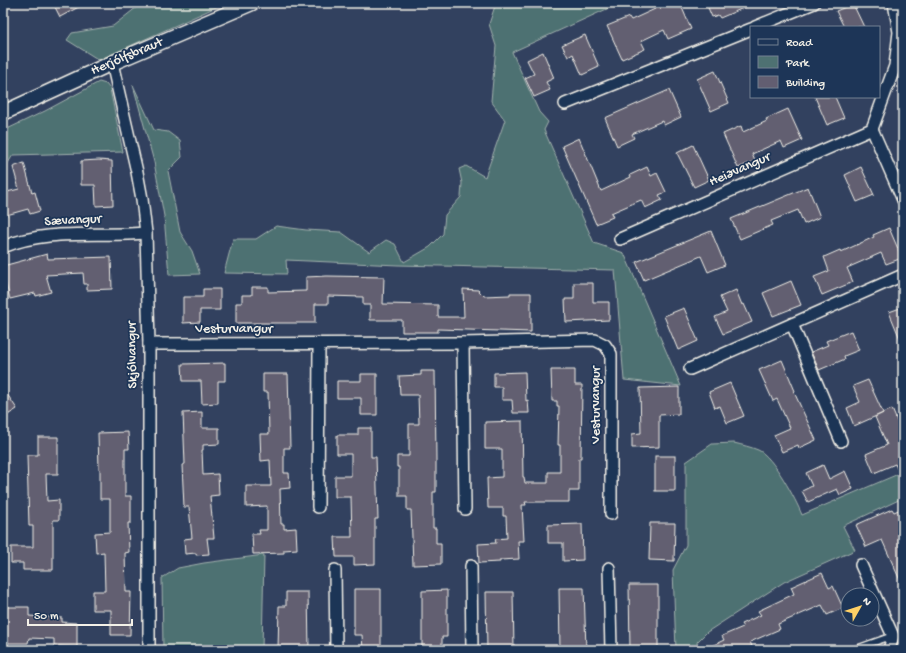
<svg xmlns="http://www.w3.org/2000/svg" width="906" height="653" font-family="'Gochi Hand',sans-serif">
<rect width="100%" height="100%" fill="#32415f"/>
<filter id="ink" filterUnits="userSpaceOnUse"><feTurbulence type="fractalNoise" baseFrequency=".025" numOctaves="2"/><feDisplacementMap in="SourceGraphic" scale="8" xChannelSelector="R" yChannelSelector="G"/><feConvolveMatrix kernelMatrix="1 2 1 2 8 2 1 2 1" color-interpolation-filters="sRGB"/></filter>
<g filter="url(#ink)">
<!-- green -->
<g fill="#4e7172" stroke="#a1b1ad">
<polygon points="142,3 146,3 151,8 159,3 225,3 99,60 67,40 72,33 113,26"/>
<polygon points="496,3 620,3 512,52 539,112 548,122 544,130 594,243 624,253 681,386 624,380 615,270 398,265 286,260 287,274 224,273 233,239 256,239 276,226 306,230 341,232 369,252 386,240 395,244 404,262 430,247 443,234 445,215 461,197 462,183 459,169 466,166 485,177 505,120 491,101 496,46 489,24"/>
<polygon points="99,82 106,84 110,89 123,152 13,155 3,171 3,131 45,111"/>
<polygon points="133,85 154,130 168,132 180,141 182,157 168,171 180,232 192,251 200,274 169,275 164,216 154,162"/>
<path d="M734,443C742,445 751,447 758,450C773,456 796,500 802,515L903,472V498L843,526L855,550L784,582L707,632L697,642L698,650H676L673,570L686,545V462L712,444Z"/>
<polygon points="264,555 262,650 163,650 162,578 178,568 204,563"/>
</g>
<!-- building -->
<g fill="#625e71" stroke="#f4f1e8">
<polygon points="53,3 86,3 60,17"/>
<polygon points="653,3 680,3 691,29 668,39 664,30 641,41 645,49 622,59 607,26 629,17 631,20 655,9"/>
<polygon points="706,3 755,3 720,18 718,15 712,17"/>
<polygon points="853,4 864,27 844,27 836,11"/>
<polygon points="585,35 599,67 582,75 573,54 568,57 562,45"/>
<polygon points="543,52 554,78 546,82 550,90 534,97 525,78 534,74 527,60"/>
<polygon points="715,71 729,103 711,111 697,79"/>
<polygon points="669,90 681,117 664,125 662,121 632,134 634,138 617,146 605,118"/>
<polygon points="815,97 835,97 844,118 827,125"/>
<polygon points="788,109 802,140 784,148 781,141 752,154 755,161 738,168 723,134 741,126 743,132 767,121 766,119"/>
<polygon points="579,138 601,191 631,177 630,175 647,167 651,176 657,173 666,192 659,195 662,200 645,208 641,200 611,213 613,217 596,224 562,146"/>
<polygon points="693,145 709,180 694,187 677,153"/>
<polygon points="99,160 112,161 113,205 96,206 95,185 81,185 81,161"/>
<polygon points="24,163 32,193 35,192 40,211 30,214 28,209 3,216 3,193 19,189 13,167"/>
<polygon points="861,167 874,195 857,202 845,175"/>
<polygon points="808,187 820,217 804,224 798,210 771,221 773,225 740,239 731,219"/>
<polygon points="889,228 902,258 886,264 881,253 847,268 853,282 822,295 814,277 829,271 824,257 840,250 841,252 874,237 873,235"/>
<polygon points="711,231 725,265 708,272 701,256 644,280 636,262"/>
<polygon points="47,254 48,259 111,257 112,289 87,290 87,284 84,284 83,273 46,275 51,292 36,296 35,293 10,299 3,273 3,266"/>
<polygon points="327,276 384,277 383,304 438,305 438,317 464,317 463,289 478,290 484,296 510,295 510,293 531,293 531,332 438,329 438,332 402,332 402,320 370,320 370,305 363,305 363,297 328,296 328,304 315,304 315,323 236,323 236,303 242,303 242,295 252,295 252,287 268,287 268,292 306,291 306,277"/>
<polygon points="791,281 801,305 773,316 763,293"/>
<polygon points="574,283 593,283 593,302 609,302 609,320 566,322 565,299 574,299"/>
<polygon points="203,289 220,289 220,310 200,310 200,322 183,323 183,297 203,297"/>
<polygon points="736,290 742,305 744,304 752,322 723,334 715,317 727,312 720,297"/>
<polygon points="903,307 903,346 889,312"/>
<polygon points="684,308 698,341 678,350 664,316"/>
<polygon points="851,331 859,350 844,356 845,359 819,370 811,352 828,345 826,341"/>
<polygon points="782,360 795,391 794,392 816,440 799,448 798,445 782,452 774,435 790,428 777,399 773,401 759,370"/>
<polygon points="225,363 225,381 218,381 218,403 202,404 201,381 183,381 182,364"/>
<polygon points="551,370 575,370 575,385 582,385 581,458 579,458 579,491 569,491 569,502 525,502 526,505 522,505 524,541 518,541 519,559 500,560 500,562 479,563 478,544 496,543 495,539 507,538 506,516 503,516 503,508 488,508 487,478 502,477 502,449 485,449 485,422 522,421 523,477 524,477 525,483 548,483 548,472 560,472 560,445 558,445 559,406 557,406 557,401 552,401"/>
<polygon points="421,371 435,371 436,460 436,492 433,492 433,528 436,528 436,543 441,543 441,564 413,565 411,510 407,510 407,496 399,496 399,467 397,467 397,456 409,456 409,424 419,424 418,395 400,395 399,376 421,375"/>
<polygon points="525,372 526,401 528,400 529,413 513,413 512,400 502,400 502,387 494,387 494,373"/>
<polygon points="263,374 288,374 290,448 284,448 284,473 289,473 290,488 280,489 281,524 284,524 284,529 296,528 297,549 284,550 284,553 253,554 252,534 260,534 259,530 267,530 267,506 246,507 246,486 271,486 270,460 261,461 260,434 269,434 268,392 263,392"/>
<polygon points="361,374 377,374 377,415 361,415 361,398 337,398 337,381 361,381"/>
<polygon points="868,380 883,413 854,426 847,408 860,402 853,386"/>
<polygon points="730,383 744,416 727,423 720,406 715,408 709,392"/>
<polygon points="679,387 679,414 659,415 659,447 632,448 632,434 641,433 640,388"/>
<polygon points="3,388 17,409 3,418"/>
<polygon points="892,409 903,435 903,481 895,464 874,473 866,454 887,445 875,417"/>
<polygon points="202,412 202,428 219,428 219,444 203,445 203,450 202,450 203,475 218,474 219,495 210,496 214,538 207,538 209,554 196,555 196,553 185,554 184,539 192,538 189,507 184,507 182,465 185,464 183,413"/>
<polygon points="358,428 371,428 371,457 376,457 378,519 375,519 375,564 354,565 354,557 336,557 335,537 352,537 351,497 335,497 335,476 351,476 351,454 337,454 337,435 358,435"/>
<polygon points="128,432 129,449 125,449 125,496 131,496 131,523 128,523 129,552 125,553 126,592 131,592 130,635 111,635 111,610 93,610 93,591 105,591 104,552 96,553 95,533 110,532 110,499 100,499 100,469 99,469 98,433"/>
<polygon points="38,437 58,437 58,474 46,474 47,501 59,500 59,520 53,520 53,570 23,570 23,563 11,563 11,547 33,547 33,526 29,526 27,455 38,455"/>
<rect x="655" y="456" width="20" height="35"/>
<polygon points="823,465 829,479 845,471 853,489 840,495 837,489 808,502 802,491 812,486 806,473"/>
<polygon points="903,508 903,587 882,540 866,547 856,525 892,509 894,512"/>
<polygon points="650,523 675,523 674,561 649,560"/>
<polygon points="582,524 583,560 563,561 563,543 548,543 548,525"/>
<polygon points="822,573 829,588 833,586 843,608 827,615 822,605 778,624 780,629 750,642 752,646 743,650 703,650 724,640 722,636 743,627 741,624 761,615 758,611 794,594 791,587"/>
<polygon points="629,585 658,585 658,650 630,650"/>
<polygon points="559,588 584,588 586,650 560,650"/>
<polygon points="354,589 381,589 381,650 363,650 362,635 354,635"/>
<polygon points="447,590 447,637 442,637 442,650 422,650 422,591"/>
<polygon points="286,592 308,592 309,650 278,650 279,606 286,606"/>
<polygon points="486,592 513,592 514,650 487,650"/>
<polygon points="3,607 29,607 29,616 62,618 62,622 77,623 77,647 54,646 54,639 29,638 28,643 4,643"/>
</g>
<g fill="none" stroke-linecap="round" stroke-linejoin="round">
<defs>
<g id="service">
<polyline points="808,650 809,650"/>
<polyline points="842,650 855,649 892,636"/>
</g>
<g id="minor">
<polyline points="894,3 899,32 895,66 872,129 903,200"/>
<polyline points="755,27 814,3"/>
<polyline points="112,63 137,172 142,199 146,233 149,344 149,650"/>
<polyline points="565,104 751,29"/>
<polyline points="620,239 872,129"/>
<path d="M3,247C47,228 100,237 146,233"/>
<polyline points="792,324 841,441"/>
<polyline points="463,343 465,509"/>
<polyline points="149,344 463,343 595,340 605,345 611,354 611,514"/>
<polyline points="690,369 903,275"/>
<polyline points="318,507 319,344"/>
<polyline points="861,565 893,636 889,650"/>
<polyline points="471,566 472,650"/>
<polyline points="609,568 611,650"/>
<polyline points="335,570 336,650"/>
</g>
<polyline id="tertiary" points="3,113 112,63 252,3"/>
</defs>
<!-- service casing -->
<use href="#service" stroke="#f4f1e8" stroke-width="8"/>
<!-- minor casing -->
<use href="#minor" stroke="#f4f1e8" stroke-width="14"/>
<!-- tertiary casing -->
<use href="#tertiary" stroke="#f4f1e8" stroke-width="17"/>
<!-- service -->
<use href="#service" stroke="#1d3557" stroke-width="5.5"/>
<!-- minor -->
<use href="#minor" stroke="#1d3557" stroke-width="11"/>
<!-- tertiary -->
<use href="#tertiary" stroke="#1d3557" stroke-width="14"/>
</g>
</g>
<g text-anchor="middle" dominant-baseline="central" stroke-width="3.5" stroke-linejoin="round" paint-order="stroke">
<!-- street labels -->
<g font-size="14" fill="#f4f1e8" stroke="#1d3557">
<text transform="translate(127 57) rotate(-23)">Herjólfsbraut</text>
<text transform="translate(740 170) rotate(-24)">Heiðvangur</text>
<text transform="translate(73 221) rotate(-3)">Sævangur</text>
<text x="234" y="329">Vesturvangur</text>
<text transform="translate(133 355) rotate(-91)">Skjólvangur</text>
<text transform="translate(596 405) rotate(-90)">Vesturvangur</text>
</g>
</g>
<!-- margin -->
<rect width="906" height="653" fill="none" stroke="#1d3557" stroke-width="16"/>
<rect x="8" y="8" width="890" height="637" fill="none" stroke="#f4f1e8" stroke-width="1.5" filter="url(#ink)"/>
<!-- legend -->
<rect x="750" y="26" width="130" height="72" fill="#1d3557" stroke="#738091"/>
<rect x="758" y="39" width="20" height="6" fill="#1d3557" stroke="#738091"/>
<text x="786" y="46" font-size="12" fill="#f4f1e8">Road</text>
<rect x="758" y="56" width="20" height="12" fill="#4e7172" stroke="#738091"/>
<text x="786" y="66" font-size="12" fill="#f4f1e8">Park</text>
<rect x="758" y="76" width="20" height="12" fill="#625e71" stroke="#738091"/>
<text x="786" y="86" font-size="12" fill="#f4f1e8">Building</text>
<!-- north arrow -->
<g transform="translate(860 607) rotate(51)"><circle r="19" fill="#1d3557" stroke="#738091"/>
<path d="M0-3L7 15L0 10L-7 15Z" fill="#ffd166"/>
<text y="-6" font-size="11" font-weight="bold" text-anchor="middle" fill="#f4f1e8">N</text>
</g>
<!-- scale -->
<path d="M28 619v6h104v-6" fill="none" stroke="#f4f1e8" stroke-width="2"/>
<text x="34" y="619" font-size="12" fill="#f4f1e8" stroke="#1d3557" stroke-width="3" paint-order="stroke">50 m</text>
</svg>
